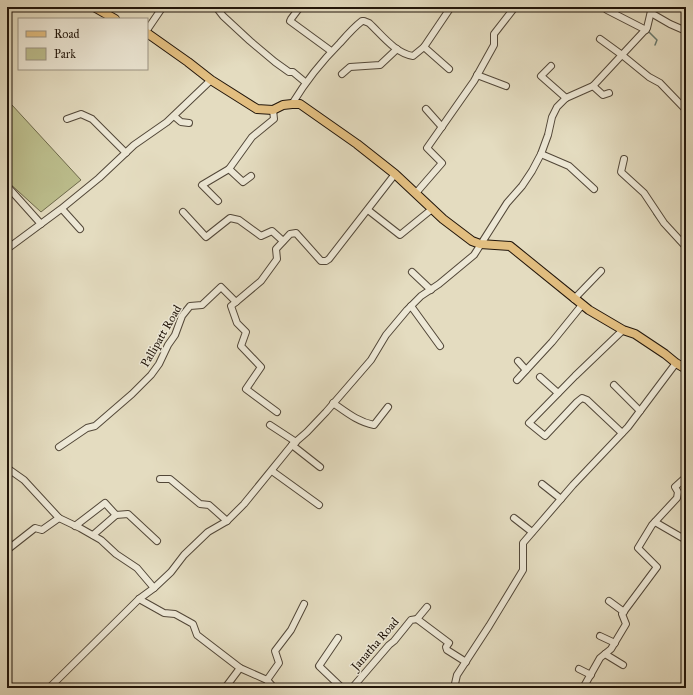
<svg xmlns="http://www.w3.org/2000/svg" width="693" height="695" font-family="'IM FELL Great Primer',serif">
<rect width="100%" height="100%" fill="#e4dcc0"/>
<filter id="stains"><feTurbulence type="fractalNoise" baseFrequency=".005" numOctaves="4"/><feColorMatrix values="0 0 0 0 .2 0 0 0 0 .09 0 0 0 0 .02 0 0 0 .5 -.17"/></filter>
<radialGradient id="worn" r=".72"><stop offset=".6" stop-color="#630" stop-opacity="0"/><stop offset="1" stop-color="#630" stop-opacity=".3"/></radialGradient>
<!-- green -->
<polygon fill="#bcbe8d" stroke="#6e6a4c" points="12,105 81,180 41,212 7,181 7,111"/>
<g fill="none" stroke-linecap="round" stroke-linejoin="round">
<!-- stream -->
<g stroke="#67796e" stroke-width="1.5">
<polyline points="648,31 657,40 655,45"/>
<polyline points="654,214 660,222"/>
</g>
<defs>
<g id="minor">
<polyline points="216,7 223,16 250,41 275,62 289,72 293,72 305,82"/>
<polyline points="300,7 291,19 290,21 331,51"/>
<polyline points="607,10 646,30"/>
<polyline points="651,13 670,24 686,31"/>
<polyline points="147,30 162,8"/>
<polyline points="600,39 622,55 649,77 660,83 686,110"/>
<polyline points="424,47 449,69"/>
<polyline points="551,66 541,76 566,98"/>
<polyline points="342,74 350,67 380,65 397,49"/>
<polyline points="477,75 506,86"/>
<polyline points="593,86 603,95 609,93"/>
<path d="M292,104C306,81 321,62 340,43C347,35 354,27 362,21H364L369,23C382,35 395,53 413,56L424,47L451,7"/>
<polyline points="426,109 442,127"/>
<polyline points="174,116 181,122 189,123"/>
<polyline points="67,119 81,114 92,119 126,153"/>
<polyline points="541,154 569,166 594,189"/>
<polyline points="624,159 621,172 644,193 664,223 686,247"/>
<polyline points="229,169 252,137 274,119 273,110"/>
<polyline points="7,186 41,224"/>
<polyline points="416,193 442,163 427,148 474,81 494,45 494,34 515,7"/>
<polyline points="218,201 202,185 229,169 243,182 251,176"/>
<polyline points="62,209 80,229"/>
<polyline points="368,210 400,235 432,209"/>
<polyline points="183,212 206,237 230,218 239,220 261,236 272,231 283,241"/>
<polyline points="7,249 61,209 99,178 134,145 167,122 211,80"/>
<polyline points="412,272 431,290"/>
<polyline points="574,299 601,271"/>
<polyline points="236,302 231,306 237,323 246,332 241,346 261,367 246,389 277,412"/>
<polyline points="411,306 440,346"/>
<polyline points="518,361 526,370"/>
<polyline points="7,365 8,365"/>
<polyline points="540,377 558,393"/>
<polyline points="517,380 552,342 582,305"/>
<polyline points="614,385 640,411"/>
<path d="M333,403C346,412 358,422 374,425L388,407"/>
<polyline points="270,425 296,442"/>
<polyline points="622,433 587,400 582,398 577,402 545,436 529,423 575,376 623,330"/>
<polyline points="292,445 320,467"/>
<polyline points="59,447 87,428 95,426 132,394 151,375 159,364 168,345 175,335 182,316 190,306 202,305 221,287 236,302 261,281 277,259 276,249 290,234 296,233 321,261 326,261 329,259 395,174"/>
<polyline points="7,468 24,480 59,518 80,528 101,540 116,554 137,568 154,588"/>
<polyline points="272,471 319,505"/>
<polyline points="160,479 170,479 200,504 209,505 227,521"/>
<polyline points="542,484 561,499"/>
<polyline points="514,518 532,532"/>
<polyline points="655,522 686,540"/>
<polyline points="75,526 105,503 116,515"/>
<polyline points="93,535 116,515 128,514 157,541"/>
<polyline points="7,550 35,528 42,530 59,518"/>
<polyline points="139,599 164,613 175,614 193,624 197,635 240,668 267,680 274,688"/>
<polyline points="609,601 624,612"/>
<polyline points="417,619 427,607"/>
<polyline points="600,636 615,643"/>
<polyline points="338,638 319,666 342,688"/>
<polyline points="605,654 623,665"/>
<polyline points="579,669 591,675"/>
<polyline points="267,680 279,663 275,651 291,630 304,604"/>
<polyline points="49,688 139,599 154,588 171,572 184,555 208,532 227,521 244,504 292,445 307,432 326,412 371,360 386,335 407,310 421,296 439,284 474,255 507,203 522,186 532,171 541,154 548,135 552,117 557,107 566,98 593,86 647,28 652,7"/>
<polyline points="225,688 240,668"/>
<polyline points="352,688 389,645 394,641 411,620 417,619 449,643 446,647 447,650 466,662"/>
<polyline points="454,688 457,675 489,626 523,570 523,543 573,485 628,427 676,363"/>
<polyline points="583,688 600,658 611,649 626,624 622,614 657,567 638,548 652,525 677,498 678,492 675,487 686,477"/>
</g>
<g id="major">
<polyline points="94,7 115,19"/>
<polyline points="147,33 188,62 211,80 257,109 273,110 283,105 292,104 300,104 357,144 395,174 443,219 472,241 480,244 510,246 589,310 623,330 635,334 665,354 676,363 686,369"/>
</g>
</defs>
<!-- minor casing -->
<use href="#minor" stroke="#524738" stroke-width="8"/>
<!-- major casing -->
<use href="#major" stroke="#21150a" stroke-width="10"/>
<!-- minor -->
<use href="#minor" stroke="#ede8d6" stroke-width="6"/>
<!-- major -->
<use href="#major" stroke="#e2be80" stroke-width="8"/>
</g>
<g text-anchor="middle" dominant-baseline="central" stroke-width="3" stroke-linejoin="round" paint-order="stroke">
<!-- street labels -->
<g font-size="12" fill="#21150a" stroke="#ede8d6">
<text transform="translate(161 336) rotate(-60)">Pallipatt Road</text>
<text transform="translate(375 644) rotate(-49)">Janatha Road</text>
</g>
</g>
<!-- margin -->
<rect width="693" height="695" fill="none" stroke="#e4dcc0" stroke-width="24"/>
<rect x="8" y="8" width="677" height="679" fill="none" stroke="#21150a" stroke-width="2"/>
<rect x="12" y="12" width="669" height="671" fill="none" stroke="#21150a"/>
<!-- legend -->
<rect x="18" y="18" width="130" height="52" fill="#ede8d6" stroke="#9b9484"/>
<rect x="26" y="31" width="20" height="6" fill="#e2be80" stroke="#9b9484"/>
<text x="54" y="38" font-size="12" fill="#21150a">Road</text>
<rect x="26" y="48" width="20" height="12" fill="#bcbe8d" stroke="#9b9484"/>
<text x="54" y="58" font-size="12" fill="#21150a">Park</text>
<rect width="100%" height="100%" filter="url(#stains)"/>
<rect width="100%" height="100%" fill="url(#worn)"/>
</svg>
